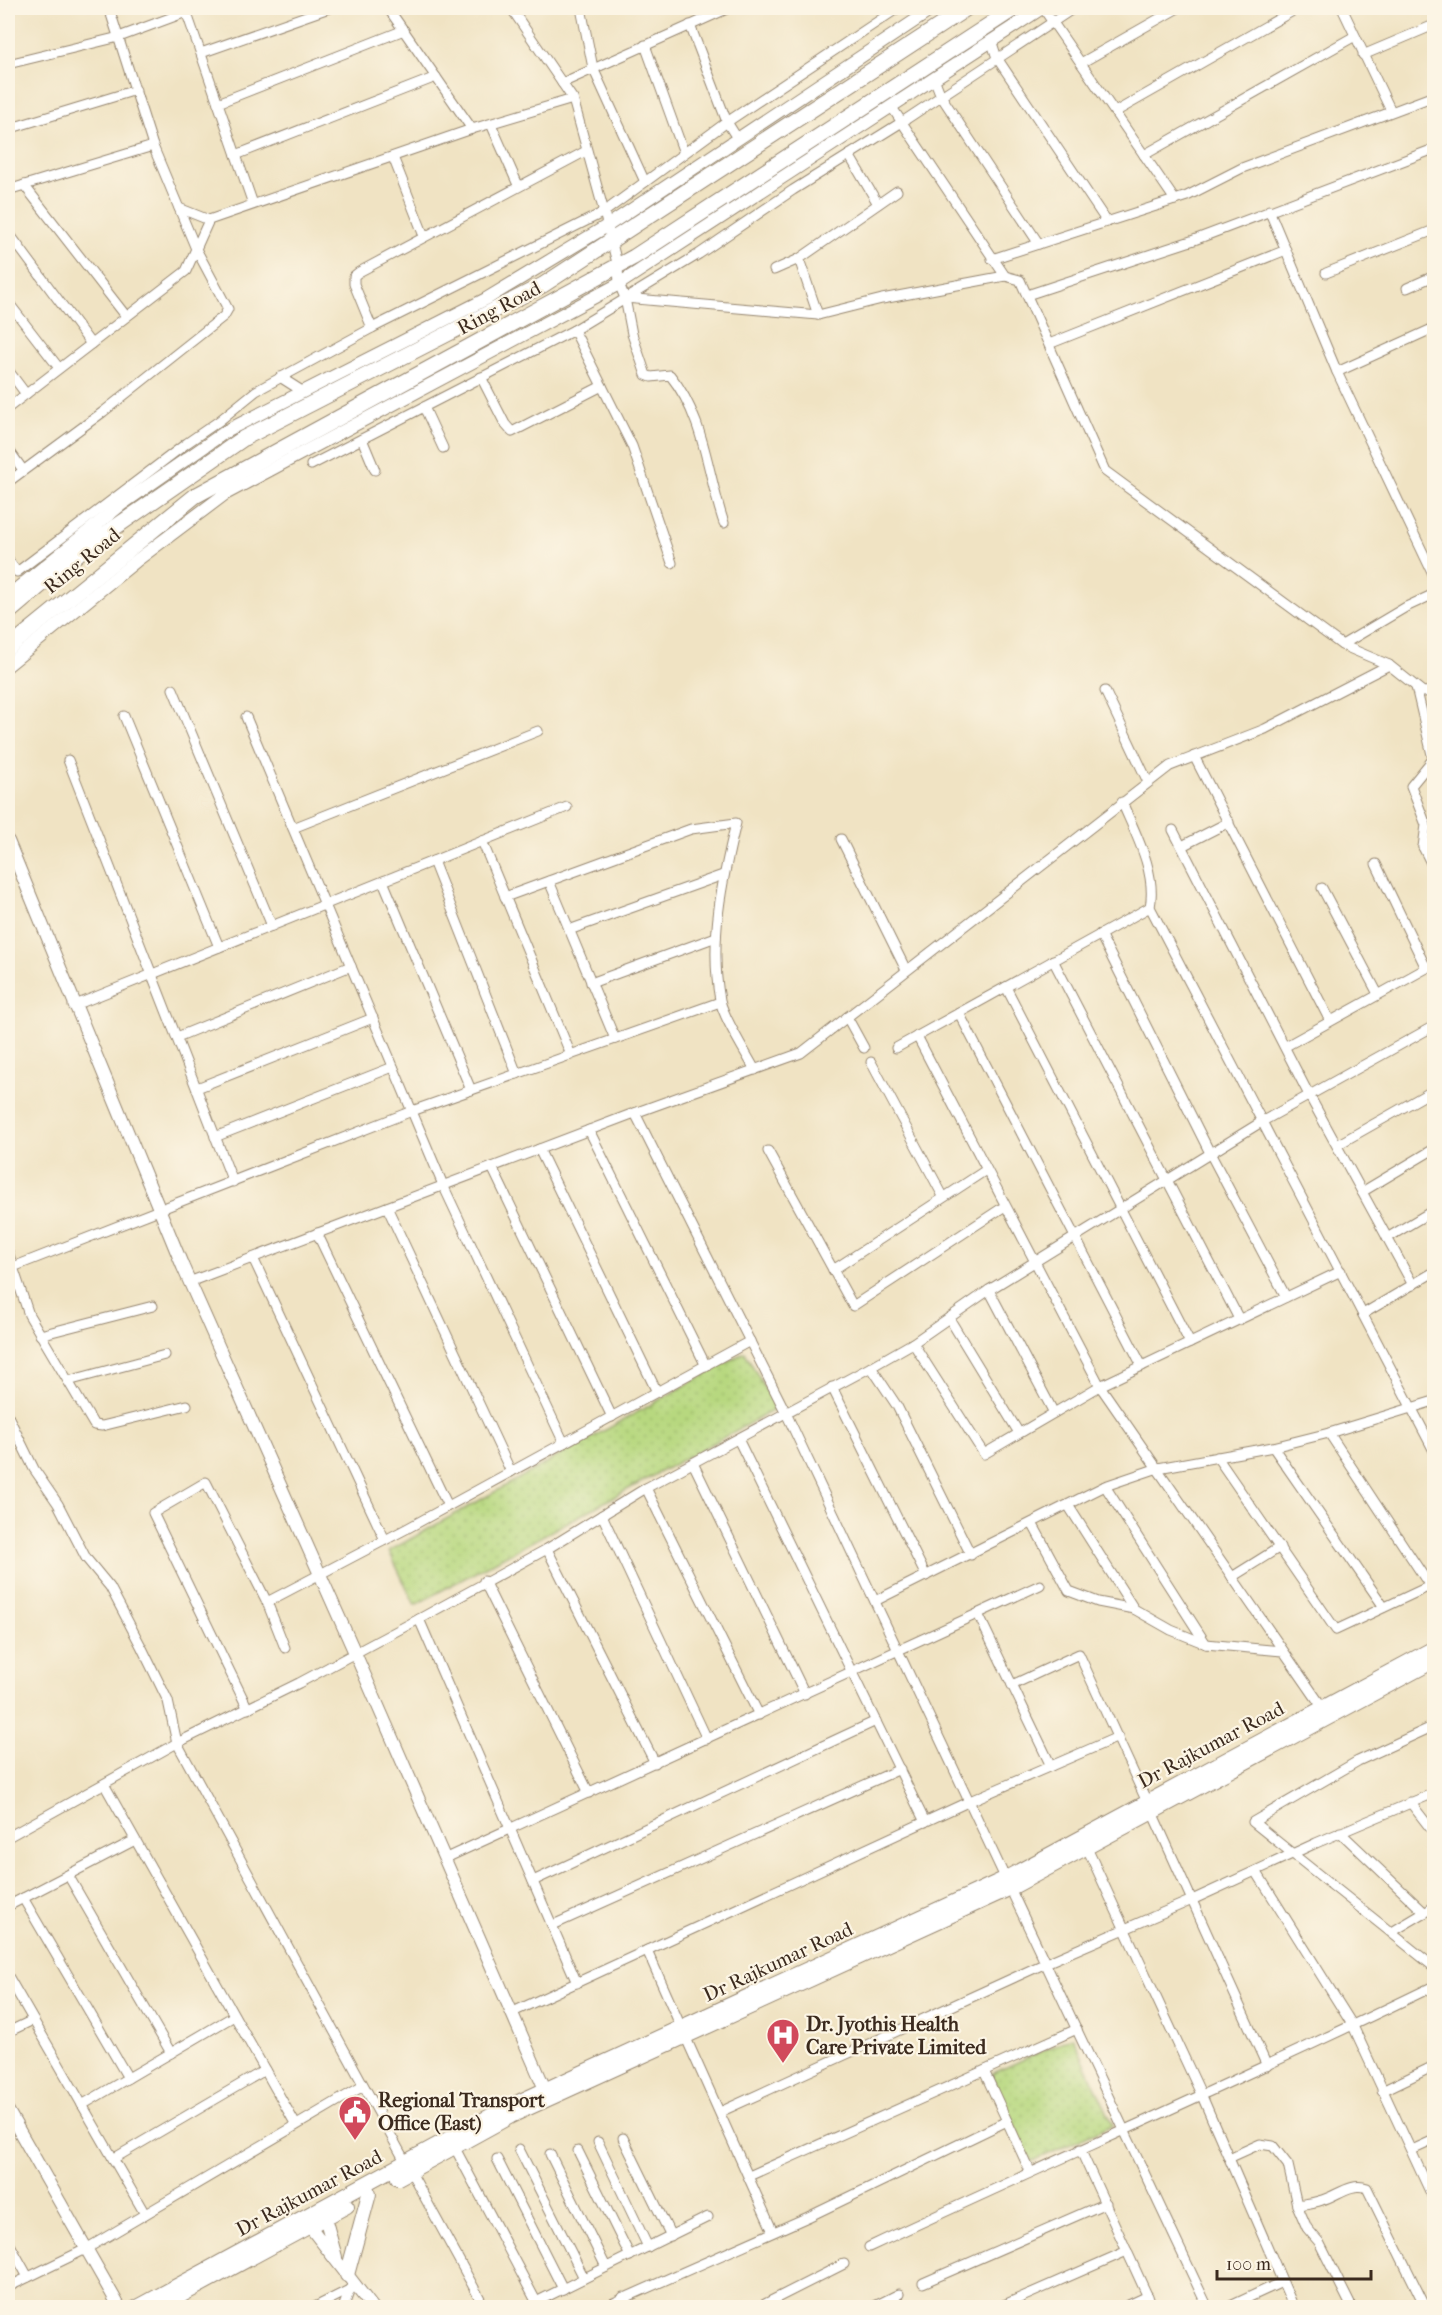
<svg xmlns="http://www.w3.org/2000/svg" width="1442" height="2315" font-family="'IM FELL French Canon',serif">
<defs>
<pattern id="grass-dots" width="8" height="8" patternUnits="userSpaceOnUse" patternTransform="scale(1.5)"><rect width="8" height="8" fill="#b7d87f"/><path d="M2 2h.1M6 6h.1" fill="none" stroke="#9eba6d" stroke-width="1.8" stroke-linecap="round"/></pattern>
</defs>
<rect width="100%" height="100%" fill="#fcf5e5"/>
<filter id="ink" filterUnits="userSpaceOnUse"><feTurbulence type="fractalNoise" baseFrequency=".0167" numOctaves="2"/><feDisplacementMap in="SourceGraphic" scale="12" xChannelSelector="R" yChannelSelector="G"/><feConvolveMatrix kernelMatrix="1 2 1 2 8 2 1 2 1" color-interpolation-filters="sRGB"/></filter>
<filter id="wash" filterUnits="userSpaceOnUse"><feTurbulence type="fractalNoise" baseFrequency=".008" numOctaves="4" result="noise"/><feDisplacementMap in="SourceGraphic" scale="24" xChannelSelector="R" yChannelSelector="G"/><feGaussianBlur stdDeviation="1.35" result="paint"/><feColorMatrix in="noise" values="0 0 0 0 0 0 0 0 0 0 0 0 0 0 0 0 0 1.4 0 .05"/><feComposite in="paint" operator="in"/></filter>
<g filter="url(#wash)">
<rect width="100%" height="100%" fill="#f0e3c3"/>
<!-- grass -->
<g fill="url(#grass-dots)" stroke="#79814e" stroke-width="1.5">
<polygon points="745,1352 776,1409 415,1605 389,1551"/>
<polygon points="1073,2037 1113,2125 1031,2162 991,2074"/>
</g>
</g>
<g filter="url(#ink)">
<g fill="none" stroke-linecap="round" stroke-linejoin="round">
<defs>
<g id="minor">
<polyline points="185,8 253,204"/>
<polyline points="388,8 472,129"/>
<polyline points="511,8 573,99 604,212 618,267 619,284 625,298 818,315 882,299 1005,276 1020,280 1105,471 1342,645 1389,665 1423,692 1434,691"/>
<polyline points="581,8 593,68 645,182"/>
<polyline points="1043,8 1175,200"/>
<polyline points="1342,8 1391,111"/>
<polyline points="690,25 727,122 737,138"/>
<polyline points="991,40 997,58 1107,222"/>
<polyline points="645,45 684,153"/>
<polyline points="201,53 329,8"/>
<polyline points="1363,55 1434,25"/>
<polyline points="1081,63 1178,8"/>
<polyline points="8,64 119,37 197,8"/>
<polyline points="934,78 941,96 1039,244"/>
<polyline points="562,83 729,8"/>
<polyline points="218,103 404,30"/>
<polyline points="891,106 1005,276"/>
<polyline points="1115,112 1298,8"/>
<polyline points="491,124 518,185"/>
<polyline points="8,129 136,90"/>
<polyline points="236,155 436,77"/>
<polyline points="849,155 878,204"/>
<polyline points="1144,155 1355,36"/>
<polyline points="393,157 424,236"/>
<polyline points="24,185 126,316"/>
<polyline points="8,190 153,146"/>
<polyline points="179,208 209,220"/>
<polyline points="1269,210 1337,372 1434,576"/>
<polyline points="8,232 91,344"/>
<polyline points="799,259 818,315"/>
<polyline points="992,259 1187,196 1242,168 1434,96"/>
<polyline points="774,270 799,259 897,191"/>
<polyline points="1326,273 1434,230"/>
<polyline points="1407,288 1434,276"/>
<polyline points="1027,295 1194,240 1434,149"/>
<path d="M625,298L632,334L646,375L651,377L670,375C705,418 707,474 724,523"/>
<polyline points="8,302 59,368"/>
<polyline points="372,328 354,284 354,276 359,272 586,151"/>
<polyline points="574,330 632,446 672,563"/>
<polyline points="1049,344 1286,250"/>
<polyline points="8,370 26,394"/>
<polyline points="1337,372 1434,328"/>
<polyline points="280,377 302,391"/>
<polyline points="481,377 505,424 512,432 602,386"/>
<polyline points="424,407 443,448"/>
<polyline points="8,408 186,271 209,220 472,129 573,99"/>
<polyline points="362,439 375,470"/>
<polyline points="8,449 23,470"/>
<polyline points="311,465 574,330 699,254 793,190 902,122 1074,8"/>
<polyline points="8,482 103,412 224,316 228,309 196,249 153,146 109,8"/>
<polyline points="8,560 17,572 187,443 219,421 256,391 372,328 604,212 727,122 898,8"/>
<polyline points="1342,645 1406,607 1434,594"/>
<polyline points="1416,687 1433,759 1411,786 1426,825 1423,847 1434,869"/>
<polyline points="173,689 272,926"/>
<polyline points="1105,691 1148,782"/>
<polyline points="124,716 219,947"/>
<polyline points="246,717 443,1185 564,1443"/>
<polyline points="1194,756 1330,1021"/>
<polyline points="68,760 233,1182"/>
<path d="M1122,802C1135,833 1157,872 1150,907L1434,1451"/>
<polyline points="293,828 538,731"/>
<polyline points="1173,830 1309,1095 1413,1285"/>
<polyline points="841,839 906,970"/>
<polyline points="482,841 571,1055"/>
<polyline points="1182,846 1229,822"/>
<polyline points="1423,847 1434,841"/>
<polyline points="433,861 517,1074"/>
<polyline points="1376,864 1426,968"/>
<polyline points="383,881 471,1090"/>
<polyline points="549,881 615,1039"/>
<polyline points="1322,888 1378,994"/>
<path d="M505,897L691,829L736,823C722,880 709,942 720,1000C723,1017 746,1053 755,1070"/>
<polyline points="569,930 723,875"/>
<polyline points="1100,934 1210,1153 1286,1297"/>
<polyline points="1053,960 1239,1319"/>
<polyline points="591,983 716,937"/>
<polyline points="1006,987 1190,1343"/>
<polyline points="73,1006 567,807"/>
<polyline points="959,1013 1142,1366"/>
<polyline points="847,1017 864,1048"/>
<polyline points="917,1036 1100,1386 1325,1711"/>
<polyline points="177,1037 351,966"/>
<polyline points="1286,1046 1434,964"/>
<polyline points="896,1048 1150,907"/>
<polyline points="871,1062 943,1196"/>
<polyline points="197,1088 373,1018"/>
<polyline points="635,1113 786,1413 1208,2308"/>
<polyline points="589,1130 706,1366"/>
<polyline points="215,1137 393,1067"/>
<polyline points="1337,1145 1434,1090"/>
<polyline points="539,1149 657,1392"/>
<polyline points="768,1151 853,1306 1005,1206"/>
<polyline points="492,1167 612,1417"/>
<polyline points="1362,1192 1434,1149"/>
<polyline points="387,1207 511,1472"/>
<polyline points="317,1233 448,1506"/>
<polyline points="1387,1238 1434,1210"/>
<polyline points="8,1252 29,1315 94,1425 102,1426 187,1405"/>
<polyline points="253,1258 385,1540"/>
<polyline points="13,1267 412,1111 720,1002"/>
<polyline points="833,1270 986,1170"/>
<polyline points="189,1282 629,1115 801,1053 1170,766 1265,729 1389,665"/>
<polyline points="989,1290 1054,1413"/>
<polyline points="1363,1314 1434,1272"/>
<polyline points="949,1318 1019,1433"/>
<polyline points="40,1335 153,1306"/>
<polyline points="913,1343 984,1454 1100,1386 1341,1271"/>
<polyline points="871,1367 897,1406 971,1555"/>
<polyline points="68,1381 165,1355"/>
<polyline points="832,1387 926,1576"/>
<polyline points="8,1416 34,1469 58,1504 86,1558 110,1587 142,1648 168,1701 177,1743 485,2308"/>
<polyline points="1329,1433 1430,1586"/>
<polyline points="738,1439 925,1822"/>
<polyline points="1273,1447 1384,1607"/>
<polyline points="1217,1457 1336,1630 1434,1584"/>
<polyline points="693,1463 805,1694"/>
<polyline points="1105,1486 1206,1644"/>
<polyline points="646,1488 759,1715"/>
<polyline points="1068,1505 1134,1609"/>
<polyline points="602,1515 707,1739"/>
<polyline points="1032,1523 1069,1591 1098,1602 1134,1609 1171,1630 1206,1644 1282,1651"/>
<polyline points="547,1549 655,1763"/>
<polyline points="1232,1577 1280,1547"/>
<polyline points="484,1581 589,1793"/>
<polyline points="875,1601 1105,1486 1158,1468 1273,1447 1329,1433 1434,1401"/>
<polyline points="267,1602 408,1528 750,1341"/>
<polyline points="978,1614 1051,1766"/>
<polyline points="419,1619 577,1983"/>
<polyline points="1012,1685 1079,1654 1147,1802"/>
<polyline points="248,1709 153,1513 206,1482 267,1602 285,1648"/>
<polyline points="1434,1726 1358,1761 1253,1822 1434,1967"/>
<polyline points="104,1784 296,2125"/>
<polyline points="1410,1802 1434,1833"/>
<polyline points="1152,1812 1267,2066"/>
<polyline points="1340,1832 1425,1913"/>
<polyline points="8,1837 177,1743 299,1683 419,1619 547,1549 646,1488 871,1367 913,1343 989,1290 1263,1121 1434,1026"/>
<polyline points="1087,1848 1202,2096 1294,2308"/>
<polyline points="446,1858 1040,1585"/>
<polyline points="1256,1871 1353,2026 1434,2200"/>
<polyline points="68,1875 171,2053"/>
<polyline points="533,1881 876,1721"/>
<polyline points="23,1898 128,2078"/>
<polyline points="8,1906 135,1840"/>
<polyline points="553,1925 900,1769"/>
<polyline points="1392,1932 1434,1907"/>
<polyline points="647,1950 681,2027"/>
<polyline points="8,1976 145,2214"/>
<polyline points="513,2012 970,1801 1118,1737"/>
<polyline points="8,2032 33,2020"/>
<polyline points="686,2038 773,2232"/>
<polyline points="984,2071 1030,2171"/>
<polyline points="1382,2091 1434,2066"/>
<polyline points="82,2105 234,2016"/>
<polyline points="720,2112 1046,1963 1192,1900 1316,1843 1434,1793"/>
<polyline points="623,2138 671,2236"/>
<polyline points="598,2142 648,2247"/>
<polyline points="455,2148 538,2305"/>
<polyline points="519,2149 584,2278"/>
<polyline points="1080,2149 1153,2308"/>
<polyline points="1412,2150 1434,2140"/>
<polyline points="578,2151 630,2256"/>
<polyline points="550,2154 606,2267"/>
<path d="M1229,2158L1260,2144L1273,2146L1288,2165L1297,2205C1305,2204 1314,2203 1322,2200C1337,2196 1351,2182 1367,2188L1426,2308"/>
<polyline points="113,2159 265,2070"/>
<polyline points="497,2159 563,2289"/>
<polyline points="749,2176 1077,2029"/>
<polyline points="1297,2205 1307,2228 1319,2242 1352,2308"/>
<polyline points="8,2241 28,2277"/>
<path d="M869,2247C1057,2159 1248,2077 1434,1986"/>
<polyline points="923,2283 1106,2203"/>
<polyline points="8,2287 86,2249 363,2086"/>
<polyline points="623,2297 632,2308"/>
<polyline points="536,2302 708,2217"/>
<polyline points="313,2308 349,2290"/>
<polyline points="343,2308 351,2287"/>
<polyline points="602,2308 808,2217 1007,2121"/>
<polyline points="757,2308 844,2264"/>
<polyline points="871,2308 899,2294"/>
<polyline points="997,2308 1127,2251"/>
<polyline points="1122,2308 1148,2296"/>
<polyline points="1226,2308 1282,2282"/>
</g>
<g id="tertiary">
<polyline points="8,596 122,504 228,430 486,299 607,226 934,8"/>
<polyline points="8,665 136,561 225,494 619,284 1042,8"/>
<polyline points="8,841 183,1267 355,1653 548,2096"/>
<polyline points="8,2111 120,2308"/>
<polyline points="323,2210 336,2257"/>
<polyline points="304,2219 373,2308"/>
</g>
<g id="secondary">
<polyline points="398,2178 511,2116 1011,1888 1434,1661"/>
<polyline points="347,2275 369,2194 365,2186"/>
<polyline points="136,2308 505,2108 1006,1878 1434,1648"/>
<polyline points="158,2308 347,2206"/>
</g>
<g id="trunk">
<polyline points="8,613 81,551 244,438 543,285 967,8"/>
<polyline points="8,648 195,496 634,257 1015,8"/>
</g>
</defs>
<!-- minor casing -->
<use href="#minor" stroke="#968670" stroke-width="11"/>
<!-- tertiary casing -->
<use href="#tertiary" stroke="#968670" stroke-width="14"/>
<!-- secondary casing -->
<use href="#secondary" stroke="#968670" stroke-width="16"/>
<!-- trunk casing -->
<use href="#trunk" stroke="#968670" stroke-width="17"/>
<!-- minor -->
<use href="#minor" stroke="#fff" stroke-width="9"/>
<!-- tertiary -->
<use href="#tertiary" stroke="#fff" stroke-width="12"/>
<!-- secondary -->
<use href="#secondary" stroke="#fff" stroke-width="14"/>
<!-- trunk -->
<use href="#trunk" stroke="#fff" stroke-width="15"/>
</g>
</g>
<!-- icons -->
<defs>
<symbol id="hospital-pin" viewBox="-11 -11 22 30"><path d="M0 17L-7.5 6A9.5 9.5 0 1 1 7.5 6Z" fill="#d1495b" stroke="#fcf5e5"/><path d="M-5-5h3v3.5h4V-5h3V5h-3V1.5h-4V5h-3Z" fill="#fff"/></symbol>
<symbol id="civic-pin" viewBox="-11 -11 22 30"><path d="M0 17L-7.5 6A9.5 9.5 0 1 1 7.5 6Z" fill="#d1495b" stroke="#fcf5e5"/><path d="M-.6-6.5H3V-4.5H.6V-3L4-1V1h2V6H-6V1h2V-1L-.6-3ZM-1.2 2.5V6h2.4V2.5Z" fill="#fff"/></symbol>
</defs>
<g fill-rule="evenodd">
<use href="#hospital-pin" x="764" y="2016" width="38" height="52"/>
<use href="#civic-pin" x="336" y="2093" width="38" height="52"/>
</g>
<g text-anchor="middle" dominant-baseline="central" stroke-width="4.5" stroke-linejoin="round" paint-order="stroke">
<!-- street labels -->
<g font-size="20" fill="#3b2a1e" stroke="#fcf5e5">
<text transform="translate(499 308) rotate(-28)">Ring Road</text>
<text transform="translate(82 561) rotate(-39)">Ring Road</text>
<text transform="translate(1211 1745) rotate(-28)">Dr Rajkumar Road</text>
<text transform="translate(778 1962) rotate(-25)">Dr Rajkumar Road</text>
<text transform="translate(309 2193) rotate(-28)">Dr Rajkumar Road</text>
</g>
<!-- poi labels -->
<g font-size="20" font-weight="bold" fill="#3b2a1e" stroke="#fcf5e5" text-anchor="start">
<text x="806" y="2024">Dr. Jyothis Health<tspan x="806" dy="23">Care Private Limited</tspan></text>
<text x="378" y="2100">Regional Transport<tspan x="378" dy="23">Office (East)</tspan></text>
</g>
</g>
<!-- margin -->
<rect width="1442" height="2315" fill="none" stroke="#fcf5e5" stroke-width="30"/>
<!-- scale -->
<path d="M1217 2270v9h154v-9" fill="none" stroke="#3b2a1e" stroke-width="3"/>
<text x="1226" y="2270" font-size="18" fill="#3b2a1e" stroke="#fcf5e5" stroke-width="4.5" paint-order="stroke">100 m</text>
</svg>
